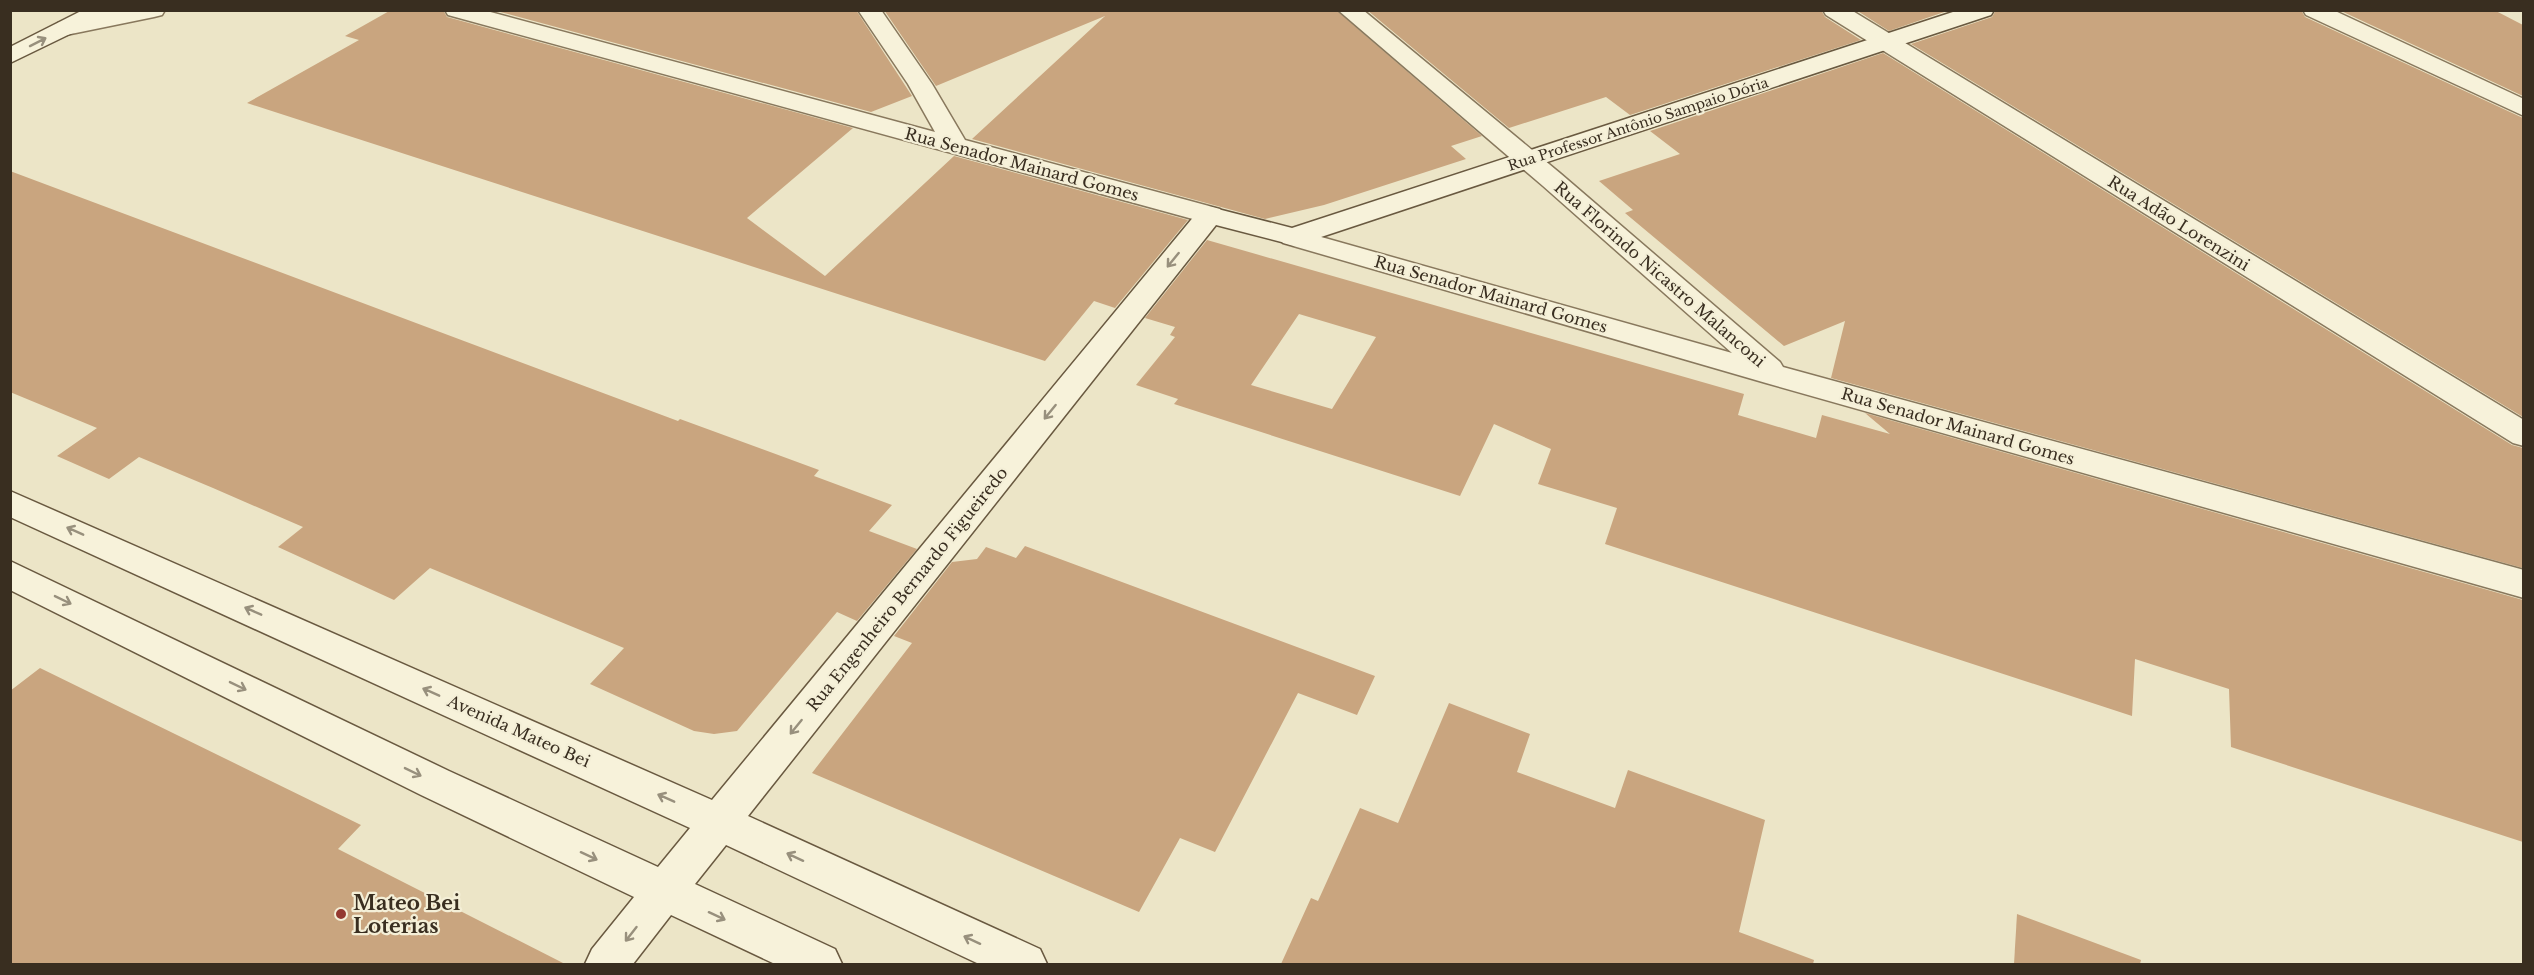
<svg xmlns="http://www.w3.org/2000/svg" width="2534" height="975" font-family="'Libre Baskerville',serif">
<rect width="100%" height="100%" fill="#ece5c7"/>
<!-- building -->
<g fill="#c9a57f" fill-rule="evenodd">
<polygon points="391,10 443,10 447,17 853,128 747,218 825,276 954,156 1188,220 1115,308 1094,301 1045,361 247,103 359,40 345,36"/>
<polygon points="493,10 856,10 912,96 871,112"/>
<polygon points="884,10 1336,10 1482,136 1451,146 1466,159 1324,205 1265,219 972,139 1105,16 936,86"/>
<polygon points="1367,10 1821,10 1825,17 1861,40 1630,115 1606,97 1509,128"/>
<polygon points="1856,10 1950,10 1889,31"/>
<polygon points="1996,10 2301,10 2305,17 2523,118 2523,417 1911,44 1992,17"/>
<polygon points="2339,10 2494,10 2523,25 2523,96"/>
<polygon points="1883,53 2512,445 2523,448 2523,568 1831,378 1845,321 1784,346 1625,213 1633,210 1599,181 1680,154 1650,131"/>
<polygon points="10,171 678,421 680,419 819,470 814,476 892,505 869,531 917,549 857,621 837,612 737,731 714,734 694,731 590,684 624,648 430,568 394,600 278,547 303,527 213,488 139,457 109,479 57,456 97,428 10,392"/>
<path d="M1207,240L1744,394L1738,415L1816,438L1822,415L1890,434L1865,413L2523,600V842L2231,747L2229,689L2135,659L2132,716L1605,544L1617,508L1538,484L1551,449L1494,424L1460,496L1174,404L1178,399L1136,385L1175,337L1170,335L1175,327L1145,318ZM1299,314L1376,337L1332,409L1251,385Z"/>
<polygon points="1025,546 1375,676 1357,715 1298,693 1215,852 1180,838 1139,912 812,773 912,643 894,636 952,562 977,559 986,547 1016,558"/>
<polygon points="40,668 361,825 338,849 565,964 10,964 10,691"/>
<polygon points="1449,703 1530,734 1517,772 1615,808 1628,770 1765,820 1739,932 1814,960 1813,964 1281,964 1311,898 1318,901 1360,808 1398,823"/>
<polygon points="2017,914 2141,960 2140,964 2014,964"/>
</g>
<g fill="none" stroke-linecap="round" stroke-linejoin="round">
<defs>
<g id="street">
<polygon points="118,10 165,10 162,15 154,17 66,35 58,33 55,28 58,23"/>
<polygon points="445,10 483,10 935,132 908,84 858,10 881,10 932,84 965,140 1220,209 1223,215 1220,221 1210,223 1200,221 448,15"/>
<polygon points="1338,10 1363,10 1561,174 1780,362 1783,367 2524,570 2524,598 1766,383 1283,243 1279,237 1283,231 1293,229 1732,353 1543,186"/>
<polygon points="1823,10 1851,10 2524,420 2524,446 2513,443 1826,15"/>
<polygon points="2303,10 2333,10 2524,99 2524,116 2306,15"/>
</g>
<g id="secondary">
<polygon points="83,10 112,10 109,15 10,63 10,47"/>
<polygon points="1959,10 1994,10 1991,15 1303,243 1293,245 1216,225 748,816 1040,949 1047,964 979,964 726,845 695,884 835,949 842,964 775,964 671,915 633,964 585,964 592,949 634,897 421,795 10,590 10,561 449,771 658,867 690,828 10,517 10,491 712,800 1200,209 1210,207 1292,228"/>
</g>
</defs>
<!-- street casing -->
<use href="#street" stroke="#88785d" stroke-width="3"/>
<!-- secondary casing -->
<use href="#secondary" stroke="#695940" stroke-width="3"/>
<!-- street -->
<use href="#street" fill="#f7f2da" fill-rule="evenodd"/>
<!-- secondary -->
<use href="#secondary" fill="#f7f2da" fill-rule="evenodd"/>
</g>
<!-- one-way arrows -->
<defs><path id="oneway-shaft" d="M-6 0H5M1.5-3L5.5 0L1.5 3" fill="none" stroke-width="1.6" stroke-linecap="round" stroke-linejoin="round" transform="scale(1.5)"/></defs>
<g stroke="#98907d">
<use href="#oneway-shaft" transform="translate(38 42) rotate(-27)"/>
<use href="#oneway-shaft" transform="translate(1173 260) rotate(129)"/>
<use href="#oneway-shaft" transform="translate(1050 412) rotate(129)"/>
<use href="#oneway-shaft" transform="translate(75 531) rotate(-156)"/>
<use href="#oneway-shaft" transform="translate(63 600) rotate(26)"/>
<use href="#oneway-shaft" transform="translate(253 611) rotate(-156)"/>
<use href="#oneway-shaft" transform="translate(238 686) rotate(26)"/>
<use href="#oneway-shaft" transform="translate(431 692) rotate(-156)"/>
<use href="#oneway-shaft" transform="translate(796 727) rotate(129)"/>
<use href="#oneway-shaft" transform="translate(413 772) rotate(26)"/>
<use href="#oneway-shaft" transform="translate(666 798) rotate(-156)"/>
<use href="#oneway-shaft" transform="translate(589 856) rotate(25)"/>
<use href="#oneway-shaft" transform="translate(795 857) rotate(-155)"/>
<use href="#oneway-shaft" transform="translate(717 916) rotate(25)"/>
<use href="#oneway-shaft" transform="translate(631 934) rotate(128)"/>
<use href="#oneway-shaft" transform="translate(972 940) rotate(-155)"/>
</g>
<!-- markers -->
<circle fill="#943930" stroke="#f4efd7" stroke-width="2" cx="341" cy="914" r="6"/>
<g text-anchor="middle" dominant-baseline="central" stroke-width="4.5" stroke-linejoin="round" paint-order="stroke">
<!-- far-street labels -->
<g font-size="14" fill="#392e20" stroke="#f4efd7">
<text transform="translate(1638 124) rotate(-18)">Rua Professor Antônio Sampaio Dória</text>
</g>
<!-- street labels -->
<g font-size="16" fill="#392e20" stroke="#f4efd7">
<text transform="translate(1022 164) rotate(15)">Rua Senador Mainard Gomes</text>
<text transform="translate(2179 223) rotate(32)">Rua Adão Lorenzini</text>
<text transform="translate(1660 274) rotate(41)">Rua Florindo Nicastro Malanconi</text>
<text transform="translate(1491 294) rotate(16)">Rua Senador Mainard Gomes</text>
<text transform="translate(1958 426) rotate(16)">Rua Senador Mainard Gomes</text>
<text transform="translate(907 589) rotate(-51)">Rua Engenheiro Bernardo Figueiredo</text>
<text transform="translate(519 731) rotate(24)">Avenida Mateo Bei</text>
</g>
<!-- near-poi labels -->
<g font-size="20" font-weight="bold" fill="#392e20" stroke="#f4efd7" text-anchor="start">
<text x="353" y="903">Mateo Bei<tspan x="353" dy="23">Loterias</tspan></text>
</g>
</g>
<!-- border -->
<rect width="2534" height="975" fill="none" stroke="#392e20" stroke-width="24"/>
</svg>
